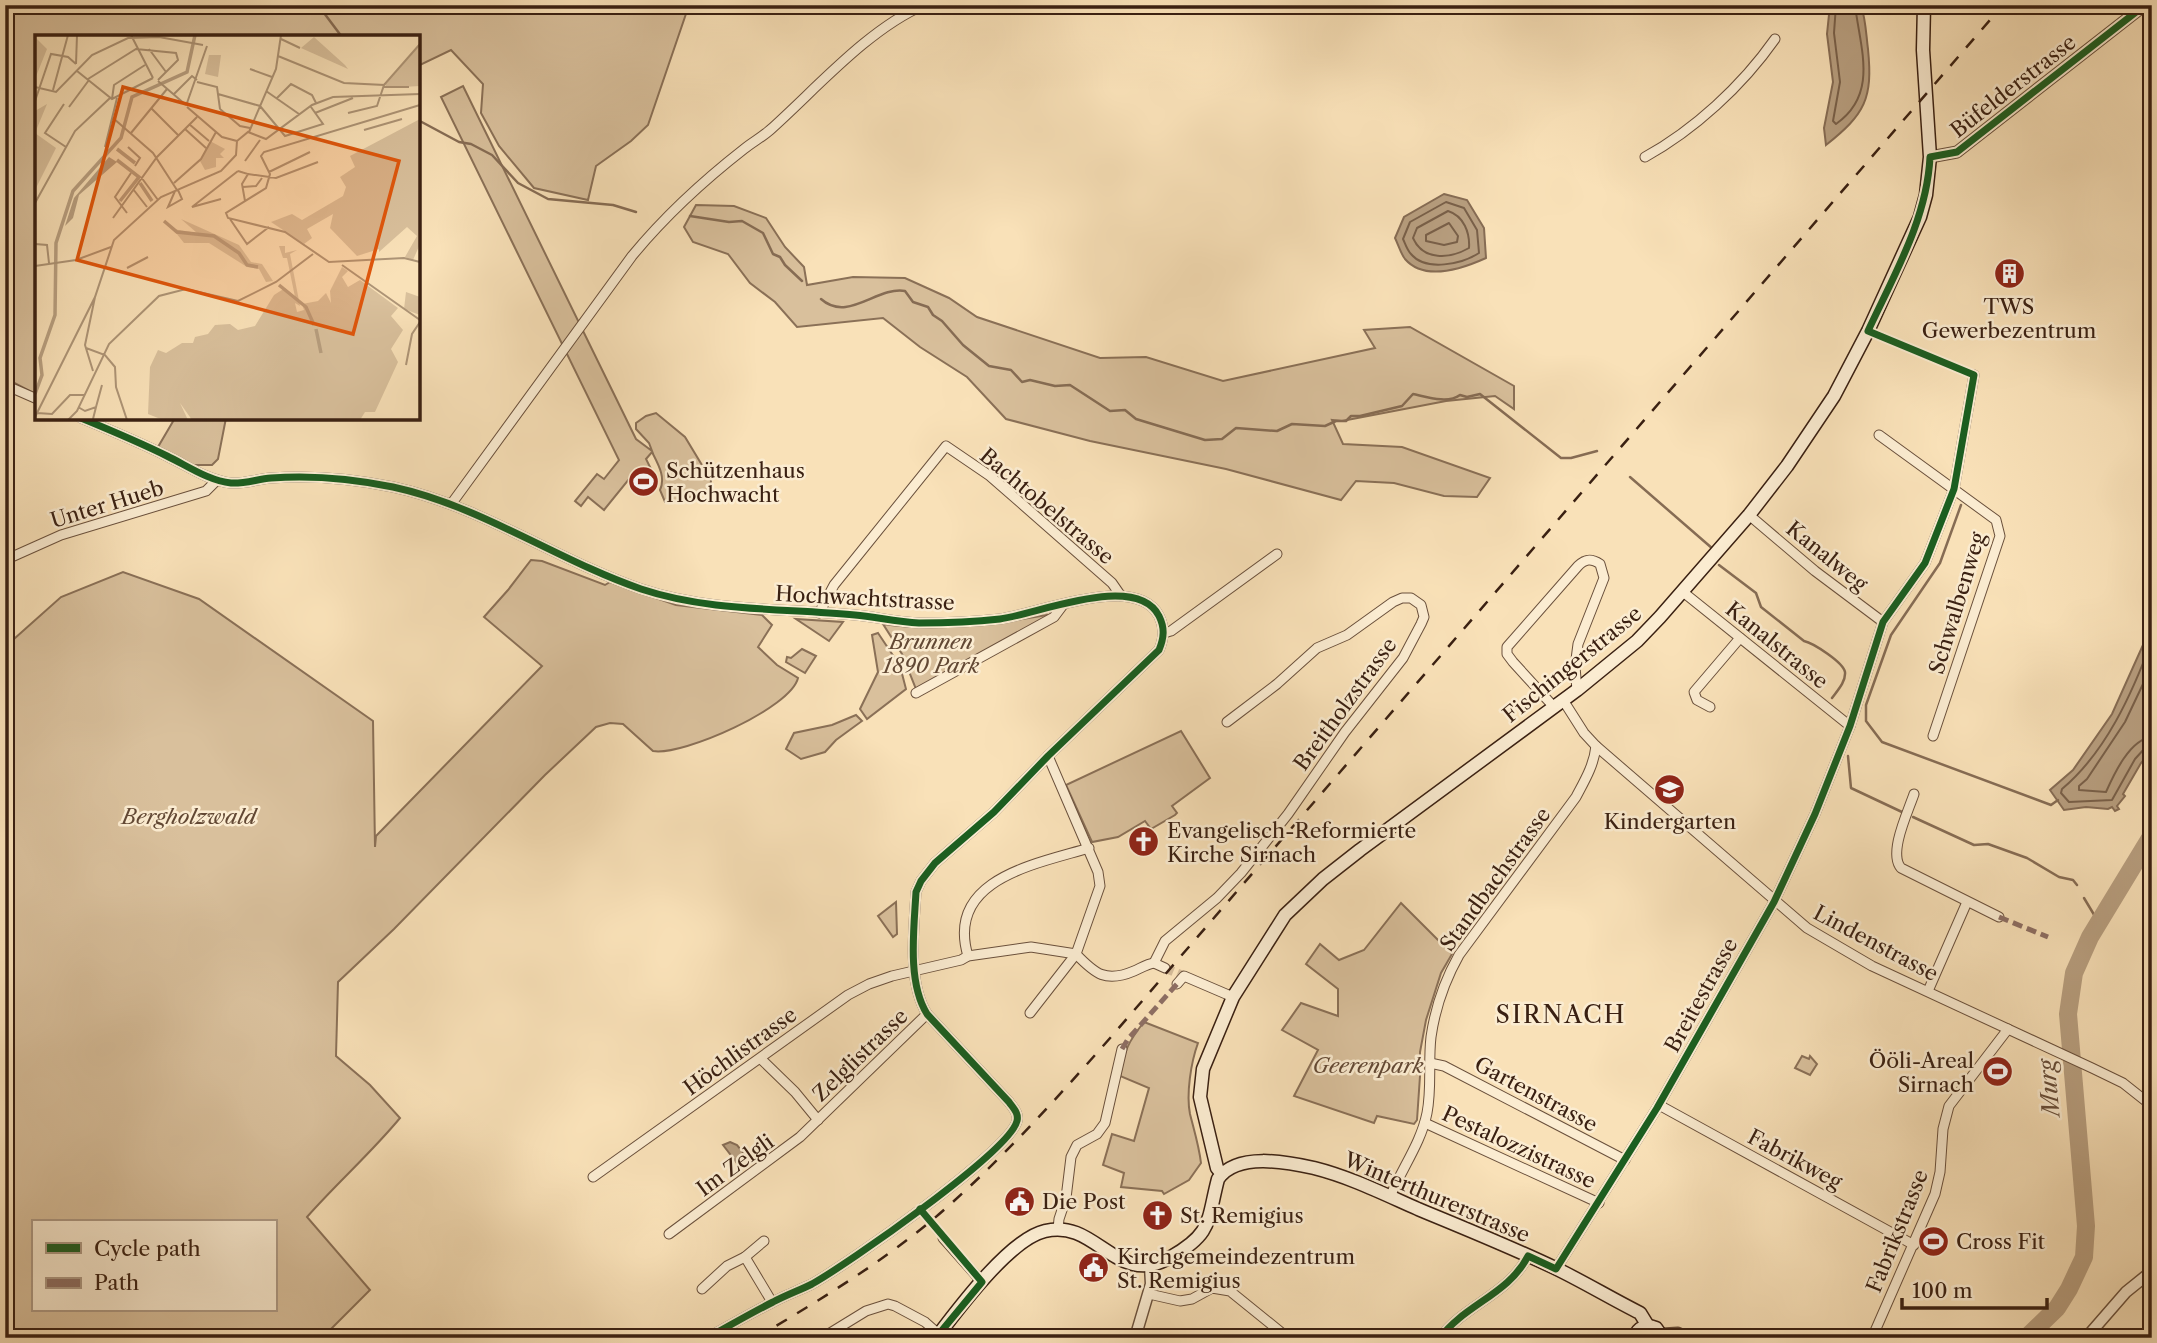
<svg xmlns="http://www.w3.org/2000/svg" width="2157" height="1343" font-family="'Libre Caslon Text',serif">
<rect width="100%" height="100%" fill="#f9e1b8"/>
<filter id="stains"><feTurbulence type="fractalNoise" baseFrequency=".00286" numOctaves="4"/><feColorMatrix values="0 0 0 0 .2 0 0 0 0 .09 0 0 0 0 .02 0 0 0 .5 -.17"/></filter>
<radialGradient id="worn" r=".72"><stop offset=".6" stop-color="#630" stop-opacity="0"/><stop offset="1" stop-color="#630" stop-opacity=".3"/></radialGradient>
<!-- green -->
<g fill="#d9c09c" stroke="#8a7057" stroke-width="2" fill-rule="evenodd">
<polygon points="5,5 689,5 648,125 631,141 596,166 588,200 534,188 499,146 481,113 483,84 451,50 418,66 418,37 37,37 37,395 5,378"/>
<path d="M463,86L636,439L652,451L649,443L636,429V423L646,416L656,413L685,437L711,480L710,492L675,501L665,502L660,490C666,477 658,464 652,452L646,459L651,469L629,479L604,510L588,497L581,506L575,501L597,474L604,479L619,460L441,97Z"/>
<polygon points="696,205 734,206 766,218 785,247 804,267 807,285 853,277 905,278 949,298 977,317 1100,358 1146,357 1223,381 1375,348 1364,330 1410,327 1514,386 1514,409 1495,396 1446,401 1342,421 1332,420 1343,444 1402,447 1490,478 1477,497 1444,496 1394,483 1356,481 1341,500 1226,469 1090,441 1006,419 967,377 920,347 883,318 797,327 775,302 750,283 728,254 693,242 684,227"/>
<polygon points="175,418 226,418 218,459 212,465 188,465 158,447"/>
<path d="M531,560L542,561L605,585L610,582L676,605L762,615L772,625L758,647L777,665L798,678C791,708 683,756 653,751L623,724L610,723L596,727L545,775L394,929L338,982L336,1056L370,1085L400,1118C371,1153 337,1183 307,1217L370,1290L322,1338H5V647L61,597L123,572L199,599L373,721L375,847L376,836L542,666L484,617L508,590ZM33,1222H275V1310H33Z"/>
<path d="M1047,615L1048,618L916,689L902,654L883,624C938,632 993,624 1047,615Z"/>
<polygon points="796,619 843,622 829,641"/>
<polygon points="878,633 900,666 906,689 867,719 860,709 878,672 872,635"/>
<polygon points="802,649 816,656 805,673 786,662 787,657 791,658"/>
<polygon points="856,715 862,721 836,740 825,752 801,759 786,749 794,733 832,725"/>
<polygon points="1181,731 1210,778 1172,806 1177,813 1175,815 1151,829 1145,821 1118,837 1092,842 1066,785"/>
<polygon points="896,902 897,934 893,937 878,916"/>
<polygon points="1401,903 1452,954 1441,973 1426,1020 1420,1052 1420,1076 1417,1120 1414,1124 1377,1116 1374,1123 1294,1096 1318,1050 1282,1030 1301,1003 1338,1016 1338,989 1306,964 1320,944 1339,960 1364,950"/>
<path d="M1144,1022L1198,1043C1191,1062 1186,1094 1190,1114C1194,1130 1199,1146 1201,1163L1189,1180L1164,1194L1162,1191L1121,1187L1124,1173L1103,1165L1112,1134L1134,1141L1149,1088L1120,1076C1124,1051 1128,1042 1144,1022Z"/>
<polygon points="1802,1056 1809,1059 1810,1056 1817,1064 1810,1075 1795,1068"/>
</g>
<!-- water -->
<g fill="#b89f80" stroke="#866c54" stroke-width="2">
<path d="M1830,5H1861C1866,21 1866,34 1868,49C1873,99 1865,114 1826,145L1824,128L1833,82L1827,34Z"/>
<path d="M1444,194L1467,200L1484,228L1486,258C1464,268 1425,282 1405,259C1401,254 1398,244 1395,238L1404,217Z"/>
<polygon points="2152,625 2152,750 2141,763 2123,794 2125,796 2117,806 2119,809 2115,811 2112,807 2108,809 2086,807 2064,810 2050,790 2073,770 2112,714"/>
<polygon points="730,1142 737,1145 746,1156 737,1163 723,1145"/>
</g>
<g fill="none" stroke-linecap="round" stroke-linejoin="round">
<!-- shore -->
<g stroke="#796049" stroke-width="2">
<path d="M1836,5L1834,33L1840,82L1833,121L1836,124C1879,94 1860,48 1855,5"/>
<path d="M1446,202L1464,208L1477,230L1479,253C1462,264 1426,272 1411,254C1407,250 1405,243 1403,239L1410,222Z"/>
<path d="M1448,211C1464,216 1470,233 1469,248C1450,259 1423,261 1413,238L1417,228Z"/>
<polygon points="1449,223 1458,236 1457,242 1444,245 1426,241 1426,235"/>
<path d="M2152,640C2132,694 2106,752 2062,789L2061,793L2069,802L2112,800L2135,759L2145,748L2152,746"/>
<path d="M2152,665L2125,722L2087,779L2079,786V790L2106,792C2114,774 2130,739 2152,737"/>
</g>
<!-- stream -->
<g stroke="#866c54" stroke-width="2.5">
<polyline points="318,5 342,37"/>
<polyline points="418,120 459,142 471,144 492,155 518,183 548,199 613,205 636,212"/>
<polyline points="690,216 729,222 742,221 763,233 773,254 780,257 785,265 802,281"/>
<path d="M821,299C848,323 877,286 905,291L913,302L928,307L933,315L942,321L963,345L989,366L1011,370L1022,382L1030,380L1055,386L1070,385L1110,411L1125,410L1136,419L1205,440L1222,439L1236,428L1277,431L1292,424L1325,426L1336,421H1346L1351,416H1360L1402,406L1413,394C1427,397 1448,404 1460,395L1467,397L1480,394L1561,458H1571L1597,451"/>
<polyline points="1630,477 1713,549"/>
<polyline points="1961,505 1940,563 1891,635 1866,705 1866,721 1882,742 2051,805 2058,800"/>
<path d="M1719,565L1756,593L1761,607L1804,641C1813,643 1843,662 1845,672C1846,682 1837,691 1832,698"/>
<polyline points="1848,756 1851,788 1902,812"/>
<polyline points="1913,817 1974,845 1988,844 2027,858 2059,877 2073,880 2077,885"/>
<polyline points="2084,898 2099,923"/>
</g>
<!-- river -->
<polyline stroke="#b89f80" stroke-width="18" points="2026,1338 2057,1308 2069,1289 2084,1257 2086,1226 2068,1014 2074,973 2090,937 2152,835"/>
<!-- minor-tunnel -->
<g stroke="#d3ba97" stroke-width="9" stroke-dasharray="9 4.5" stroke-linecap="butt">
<polyline points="1165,968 1184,976"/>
<polyline points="925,1215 943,1238"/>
</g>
<defs>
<g id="minor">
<polyline points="1177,5 1233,9 1283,5"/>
<path d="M1645,157C1694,130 1742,86 1775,39"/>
<polyline points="5,385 37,399"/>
<path d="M81,418C110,430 139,442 167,456C186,465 209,481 231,483C244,484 258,479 271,478C311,475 354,479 393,487C481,506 557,560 641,589C710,612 784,608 855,615C876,617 897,622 919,623C946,623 973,622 1000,619C1038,614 1136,572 1159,616C1165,628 1164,638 1159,650L1048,756L994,812L935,863L921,881L916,892C914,929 907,982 927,1014L1009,1102C1013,1108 1019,1113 1017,1121C1009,1152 846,1265 812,1284C800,1290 786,1295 773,1302C751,1313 729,1326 707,1338"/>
<polyline points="1879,435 1996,520 2000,536 1933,736"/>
<path d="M452,503L632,256C665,216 703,181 744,149C753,142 762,137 770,130C816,89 868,29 924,5"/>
<polyline points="1749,515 1815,571 1883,622"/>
<polyline points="5,560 61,535 206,491 217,480"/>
<polyline points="1683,592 1850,726"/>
<polyline points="819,613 834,585 946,446 990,476 1112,583 1121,596"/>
<polyline points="1164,633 1171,631 1277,554"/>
<polyline points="916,693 1054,617 1063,605"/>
<polyline points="1563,700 1584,733 1596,746 1807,928 1872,966 2092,1068 2123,1083 2147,1102 2152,1102"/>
<path d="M1554,707L1513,662L1507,654V647L1578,566C1585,559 1591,558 1600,564L1604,578L1578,644L1575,667L1577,690"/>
<polyline points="1710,707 1697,700 1694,692 1740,638"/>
<path d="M1048,756L1098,872L1100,886L1076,954C1095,974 1106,983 1134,971C1141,968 1147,964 1154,963L1165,968"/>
<path d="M1914,794C1908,812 1888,853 1901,868L1999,917"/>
<path d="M968,956C945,879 1036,864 1089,848"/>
<polyline points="1154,963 1165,941 1217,898 1241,873 1288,814 1345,732 1403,658 1421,624 1424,617 1421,605 1411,598 1402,598 1393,602 1347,635 1317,648 1277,684 1227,722"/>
<polyline points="1177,984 1184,976 1233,997"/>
<polyline points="1928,991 1967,902"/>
<polyline points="1030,1013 1076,954"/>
<polyline points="761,1059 795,1092 818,1120"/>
<polyline points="1430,1063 1444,1066 1625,1160"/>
<polyline points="1659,1105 1914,1245"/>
<polyline points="1425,1123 1599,1203"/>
<polyline points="593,1177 848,995 869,984 892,976 961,960 968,956 1031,947 1076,954"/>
<path d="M1390,1197C1402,1168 1421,1143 1427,1113C1432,1088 1428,1062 1431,1037C1435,1009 1445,980 1459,955L1576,797C1585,780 1594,765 1596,746"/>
<polyline points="1058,1229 1059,1219 1066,1198 1071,1157 1077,1145 1097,1134 1105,1123 1122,1049"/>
<polyline points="669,1234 800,1137 927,1014"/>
<polyline points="943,1238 982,1282"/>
<polyline points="745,1257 764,1241"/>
<polyline points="1556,1269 1657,1108 1774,902 1815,814 1850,726 1883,622 1925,563 1954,489 1974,375"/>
<polyline points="702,1289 727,1266 745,1257 772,1302"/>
<polyline points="1149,1294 1180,1301 1192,1299 1212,1288 1230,1291 1288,1338"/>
<polyline points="822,1338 866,1311 888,1304 895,1306 925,1322 942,1337"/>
<path d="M1440,1338C1464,1305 1509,1294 1528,1256"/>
<polyline points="1872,1338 1935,1194 1940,1172 1943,1129 1949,1106 2008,1029"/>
</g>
<g id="tertiary">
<polyline points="1930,157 1957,152 2145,5"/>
<polyline points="1662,1334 1678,1333 1688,1338"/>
<polyline points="1135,1338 1151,1284 1150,1266"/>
<polyline points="2086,1338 2126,1292 2152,1271"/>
</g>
<g id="secondary">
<polyline points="1222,1174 1217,1168 1200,1097 1203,1069 1233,997 1285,915 1323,879 1360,850 1577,690 1637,641 1660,617 1749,515 1787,466 1834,396 1868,331 1920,217 1926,195 1930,157 1923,50 1924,5"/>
<path d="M936,1338C958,1309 1010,1239 1045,1231C1097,1218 1116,1289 1171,1257C1213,1233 1207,1221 1218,1179C1237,1152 1286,1162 1314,1168C1350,1177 1384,1194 1418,1209C1464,1228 1511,1247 1555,1268C1584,1282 1612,1299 1640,1313L1648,1326"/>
<path d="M1634,1338C1638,1327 1646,1324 1656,1328L1663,1338"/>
</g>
</defs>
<!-- minor casing -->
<use href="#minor" stroke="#6a503c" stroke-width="11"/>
<!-- tertiary casing -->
<use href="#tertiary" stroke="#6a503c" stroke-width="13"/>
<!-- secondary casing -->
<use href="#secondary" stroke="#3a2012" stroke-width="15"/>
<!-- minor -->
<use href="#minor" stroke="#fbecd1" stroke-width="9"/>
<!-- tertiary -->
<use href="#tertiary" stroke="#fbecd1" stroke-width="10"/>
<!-- secondary -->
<use href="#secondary" stroke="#fbecd1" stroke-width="12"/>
<!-- rail -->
<path stroke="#3a2012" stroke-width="2.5" stroke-dasharray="12 12" stroke-linecap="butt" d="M756,1338C821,1299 887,1260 945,1209C1005,1156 1058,1097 1111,1037L2003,5"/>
<!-- quiet -->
<g stroke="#8d6e63" stroke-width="5" stroke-dasharray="10 5" stroke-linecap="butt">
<polyline points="1999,917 2048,937"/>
<polyline points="1122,1049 1128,1039 1177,984"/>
</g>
<defs>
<g id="cycleway">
<path d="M81,418C110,430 139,442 167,456C186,465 209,481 231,483C244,484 258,479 271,478C311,475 354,479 393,487C481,506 557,560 641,589C710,612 784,608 855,615C876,617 897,622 919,623C946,623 973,622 1000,619C1038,614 1136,572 1159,616C1165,628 1164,638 1159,650L1048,756L994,812L935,863L921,881L916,892C914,929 907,982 927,1014L1009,1102C1013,1108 1019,1113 1017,1121C1009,1152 846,1265 812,1284C800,1290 786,1295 773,1302C751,1313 729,1326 707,1338"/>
<polyline points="920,1209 982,1282 939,1334 942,1338"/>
<path d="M1440,1338C1464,1305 1509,1294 1528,1256L1556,1269L1657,1108L1774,902L1815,814L1850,726L1883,622L1925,563L1954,489L1974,375L1868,331C1894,275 1927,219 1930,157L1957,152L2145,5"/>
</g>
</defs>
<!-- cycleway casing -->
<use href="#cycleway" stroke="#fbecd1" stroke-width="11"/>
<!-- cycleway -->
<use href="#cycleway" stroke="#1b5e20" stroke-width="7"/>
</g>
<!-- icons -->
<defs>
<symbol id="building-disc" viewBox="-11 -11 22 22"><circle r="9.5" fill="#8f2418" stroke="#fbecd1"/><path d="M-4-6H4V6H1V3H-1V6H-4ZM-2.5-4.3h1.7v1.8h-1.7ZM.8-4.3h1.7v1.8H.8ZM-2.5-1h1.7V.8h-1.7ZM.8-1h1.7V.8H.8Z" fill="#fff"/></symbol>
<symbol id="stadium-disc" viewBox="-11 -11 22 22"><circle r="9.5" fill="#8f2418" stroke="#fbecd1"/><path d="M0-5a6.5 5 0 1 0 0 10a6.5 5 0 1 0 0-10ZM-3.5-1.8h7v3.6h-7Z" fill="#fff"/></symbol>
<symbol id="school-disc" viewBox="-11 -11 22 22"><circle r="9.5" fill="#8f2418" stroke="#fbecd1"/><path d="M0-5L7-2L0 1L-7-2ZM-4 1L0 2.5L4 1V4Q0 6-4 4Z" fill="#fff"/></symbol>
<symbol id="church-disc" viewBox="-11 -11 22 22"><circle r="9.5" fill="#8f2418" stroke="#fbecd1"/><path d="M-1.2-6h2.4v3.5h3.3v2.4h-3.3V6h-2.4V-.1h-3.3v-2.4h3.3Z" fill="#fff"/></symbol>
<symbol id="civic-disc" viewBox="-11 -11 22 22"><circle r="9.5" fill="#8f2418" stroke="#fbecd1"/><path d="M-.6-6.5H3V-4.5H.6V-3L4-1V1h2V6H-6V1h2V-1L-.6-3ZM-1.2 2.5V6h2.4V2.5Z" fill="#fff"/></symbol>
</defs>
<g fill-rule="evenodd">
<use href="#building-disc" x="1992" y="256" width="35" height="35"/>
<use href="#stadium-disc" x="626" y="464" width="35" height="35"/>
<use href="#school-disc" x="1652" y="772" width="35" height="35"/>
<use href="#church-disc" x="1126" y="824" width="35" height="35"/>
<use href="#stadium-disc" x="1980" y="1054" width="35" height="35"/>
<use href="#civic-disc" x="1002" y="1184" width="35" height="35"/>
<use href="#church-disc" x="1140" y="1198" width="35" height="35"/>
<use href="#stadium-disc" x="1916" y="1224" width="35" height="35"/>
<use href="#civic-disc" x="1076" y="1250" width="35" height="35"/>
</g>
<g text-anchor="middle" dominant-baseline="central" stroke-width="5" stroke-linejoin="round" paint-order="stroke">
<!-- street labels -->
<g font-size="21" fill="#3a2012" stroke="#fbecd1">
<text transform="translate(2013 86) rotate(-38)">Büfelderstrasse</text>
<text transform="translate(107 504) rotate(-17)">Unter Hueb</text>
<text transform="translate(1047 506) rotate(40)">Bachtobelstrasse</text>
<text transform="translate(1827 556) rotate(39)">Kanalweg</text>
<text transform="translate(865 598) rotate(3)">Hochwachtstrasse</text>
<text transform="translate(1957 603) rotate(-73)">Schwalbenweg</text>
<text transform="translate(1777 645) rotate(39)">Kanalstrasse</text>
<text transform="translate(1572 664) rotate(-39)">Fischingerstrasse</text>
<text transform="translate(1345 704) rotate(-54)">Breitholzstrasse</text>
<text transform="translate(1495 879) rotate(-54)">Standbachstrasse</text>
<text transform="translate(1876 943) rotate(28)">Lindenstrasse</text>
<text transform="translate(1701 995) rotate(-61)">Breitestrasse</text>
<text transform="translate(740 1051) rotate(-36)">Höchlistrasse</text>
<text transform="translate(860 1055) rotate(-44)">Zelglistrasse</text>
<text transform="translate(1536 1094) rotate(28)">Gartenstrasse</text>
<text transform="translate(1519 1147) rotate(25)">Pestalozzistrasse</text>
<text transform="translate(1795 1159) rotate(28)">Fabrikweg</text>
<text transform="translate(735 1165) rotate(-36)">Im Zelgli</text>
<text transform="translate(1437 1197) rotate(23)">Winterthurerstrasse</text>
<text transform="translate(1897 1231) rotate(-68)">Fabrikstrasse</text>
</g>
<!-- poi labels -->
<g font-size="21" fill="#3a2012" stroke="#fbecd1" text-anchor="start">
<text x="2009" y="306" text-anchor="middle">TWS<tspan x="2009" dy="24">Gewerbezentrum</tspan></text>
<text x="666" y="470">Schützenhaus<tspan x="666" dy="24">Hochwacht</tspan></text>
<text x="1670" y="821" text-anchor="middle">Kindergarten</text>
<text x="1167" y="830">Evangelisch-Reformierte<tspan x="1167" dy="24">Kirche Sirnach</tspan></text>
<text x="1974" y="1060" text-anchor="end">Ööli-Areal<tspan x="1974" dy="24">Sirnach</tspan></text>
<text x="1042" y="1201">Die Post</text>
<text x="1180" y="1215">St. Remigius</text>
<text x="1956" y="1241">Cross Fit</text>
<text x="1117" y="1256">Kirchgemeindezentrum<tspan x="1117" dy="24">St. Remigius</tspan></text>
</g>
<!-- park labels -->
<g font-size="21" font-style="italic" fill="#624834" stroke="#fbecd1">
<text x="931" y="641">Brunnen<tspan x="931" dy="24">1890 Park</tspan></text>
<text x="189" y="816">Bergholzwald</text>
<text x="1368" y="1065">Geerenpark</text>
</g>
<!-- water labels -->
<g font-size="23" font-style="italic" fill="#664c38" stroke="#fbecd1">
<text transform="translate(2049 1088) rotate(-95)">Murg</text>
</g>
<!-- quarter labels -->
<g font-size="24" letter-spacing="2" fill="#3a2012" stroke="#fbecd1">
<text x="1561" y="1014">SIRNACH</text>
</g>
</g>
<!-- overview -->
<g transform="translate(35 35)">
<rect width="385" height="385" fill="#f9e1b8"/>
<path d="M0,2L12,14L0,44ZM279,2L310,30L313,34L266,13ZM385,10V51L350,53L351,49ZM174,20H186L183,42L170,39ZM12,69L0,98L21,113L0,155V76ZM385,84V209L378,225L370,222L382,201L372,192L344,217V214L322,221L295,193L298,179L272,194L277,203L269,209L236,187L257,179L267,185L308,161L311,152L305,142L320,132L315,121ZM175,106L190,114L185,119L189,123H181V132L170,135L165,126ZM146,184L204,210L216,227L227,229L238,246L231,247L224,234L212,232L174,208H149L138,194L162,198ZM244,211H250V218L262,215L255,219L265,271L260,268L262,277L269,275L267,269L283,266L291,258L296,268L295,256L307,232L313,236L307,242L313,252L325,245L363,273L356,281L368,295L356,314L363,327L340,377H330L325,385H157L145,368L153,385H128L113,379L115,332L123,315L131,318L147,308H158L160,302L173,299L180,290L195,289L203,295L220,291L239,260L250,253L260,262L252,223H248ZM371,257L385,262V280L369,274Z" fill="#d9c09c"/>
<path d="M74,122L82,127L44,160L38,183L30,191L39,163Z" fill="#b89f80"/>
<path fill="none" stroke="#b89f80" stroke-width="3.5" d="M82,114L100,128M82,125L104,142L85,166M105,148L117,166M129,186L142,197L179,201L204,218L212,230L223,232M244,250L271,272L279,290M281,294L286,318M0,359L7,340L5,323L20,280L21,208L38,156L86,103L97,62L152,37L160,0"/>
<path fill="none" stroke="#ad9476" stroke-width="2" d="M96,0L118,43M246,4L265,13M114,14L131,37M243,21L309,48L349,50L342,71L313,78M41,29L42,0M215,34L237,42M42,36L77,64L118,43M53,44L101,14L141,18L143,25L123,45M123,46L151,70M162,47L182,52L185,74M349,50L385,9M0,52L21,57L57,20L93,3L124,2L168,10M349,52H374M18,55L33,0M231,56L264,79M183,59L225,71L250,101L288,89L276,72M138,60L157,41L162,45M242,63L256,49L277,60L281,68M77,64L79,50L110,30M0,66L16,19L33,22L41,29M152,68L172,11M29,69L10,98L31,112M385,70L229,117L226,121L235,139L231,153L191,178L193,183L250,197L294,227L369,223L385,227M34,72L54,45M152,72L187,102L202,106M116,73L143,100M185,74L205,91L215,93M280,78L318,63M78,83L118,118L142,155M154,89L174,106M150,94L171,113M329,95L367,84M214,97L241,34L246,0M96,98L132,54M202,106L213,97L231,104L277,70L298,62L385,59M70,112L82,63M93,112L105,123L100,131M210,126L225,105M203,136L213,139L207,149L210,166M234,137L275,117M213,139L241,143L283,127M106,142L123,165M139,148L166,124L181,97M208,152L221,151L227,143M98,154L112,172M140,156L133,172L147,164L143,155M186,164L157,172L203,136M0,168L40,96L75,63M92,178L80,162L96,138M78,183L122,122L162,82M195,184L212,209L234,192M0,209L12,210L14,228M307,230L385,285M0,231L41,225L76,212M92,233L113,222M51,313L70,320L80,332L81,352L92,385M371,330L377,299L385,287M58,336L50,310L60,262M43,372L50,376L61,372L58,384M61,372L67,350M2,378L17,379L35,360H49M0,382L60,262L79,205L126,162L186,136L201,120L202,106M33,385L42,376L74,309L124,261L151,254L203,266L241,247L278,219"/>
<path fill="#df560c" fill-opacity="0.15" stroke="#df560c" stroke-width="3.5" d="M88,52L364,126L318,299L42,225Z"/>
<rect width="385" height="385" fill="none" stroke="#3a2012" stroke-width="3.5"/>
</g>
<!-- margin -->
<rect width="2157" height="1343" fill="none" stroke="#f9e1b8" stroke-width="28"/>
<rect x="7" y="7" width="2143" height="1329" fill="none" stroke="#3a2012" stroke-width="3.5"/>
<rect x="14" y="14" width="2129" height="1315" fill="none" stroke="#3a2012" stroke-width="2"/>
<!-- legend -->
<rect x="32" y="1220" width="245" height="91" fill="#fbecd1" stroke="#ae9a85" stroke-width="2"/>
<rect x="46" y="1243" width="35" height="10" fill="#1b5e20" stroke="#ae9a85" stroke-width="2"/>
<text x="94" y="1256" font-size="21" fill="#3a2012">Cycle path</text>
<rect x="46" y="1278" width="35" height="10" fill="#8d6e63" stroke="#ae9a85" stroke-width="2"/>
<text x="94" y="1290" font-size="21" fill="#3a2012">Path</text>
<!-- scale -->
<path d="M1902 1298v10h145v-10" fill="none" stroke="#3a2012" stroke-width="3.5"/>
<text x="1912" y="1298" font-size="21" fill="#3a2012" stroke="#fbecd1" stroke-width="5" paint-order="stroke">100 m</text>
<rect width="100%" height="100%" filter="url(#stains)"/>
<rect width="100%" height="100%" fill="url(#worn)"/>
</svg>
